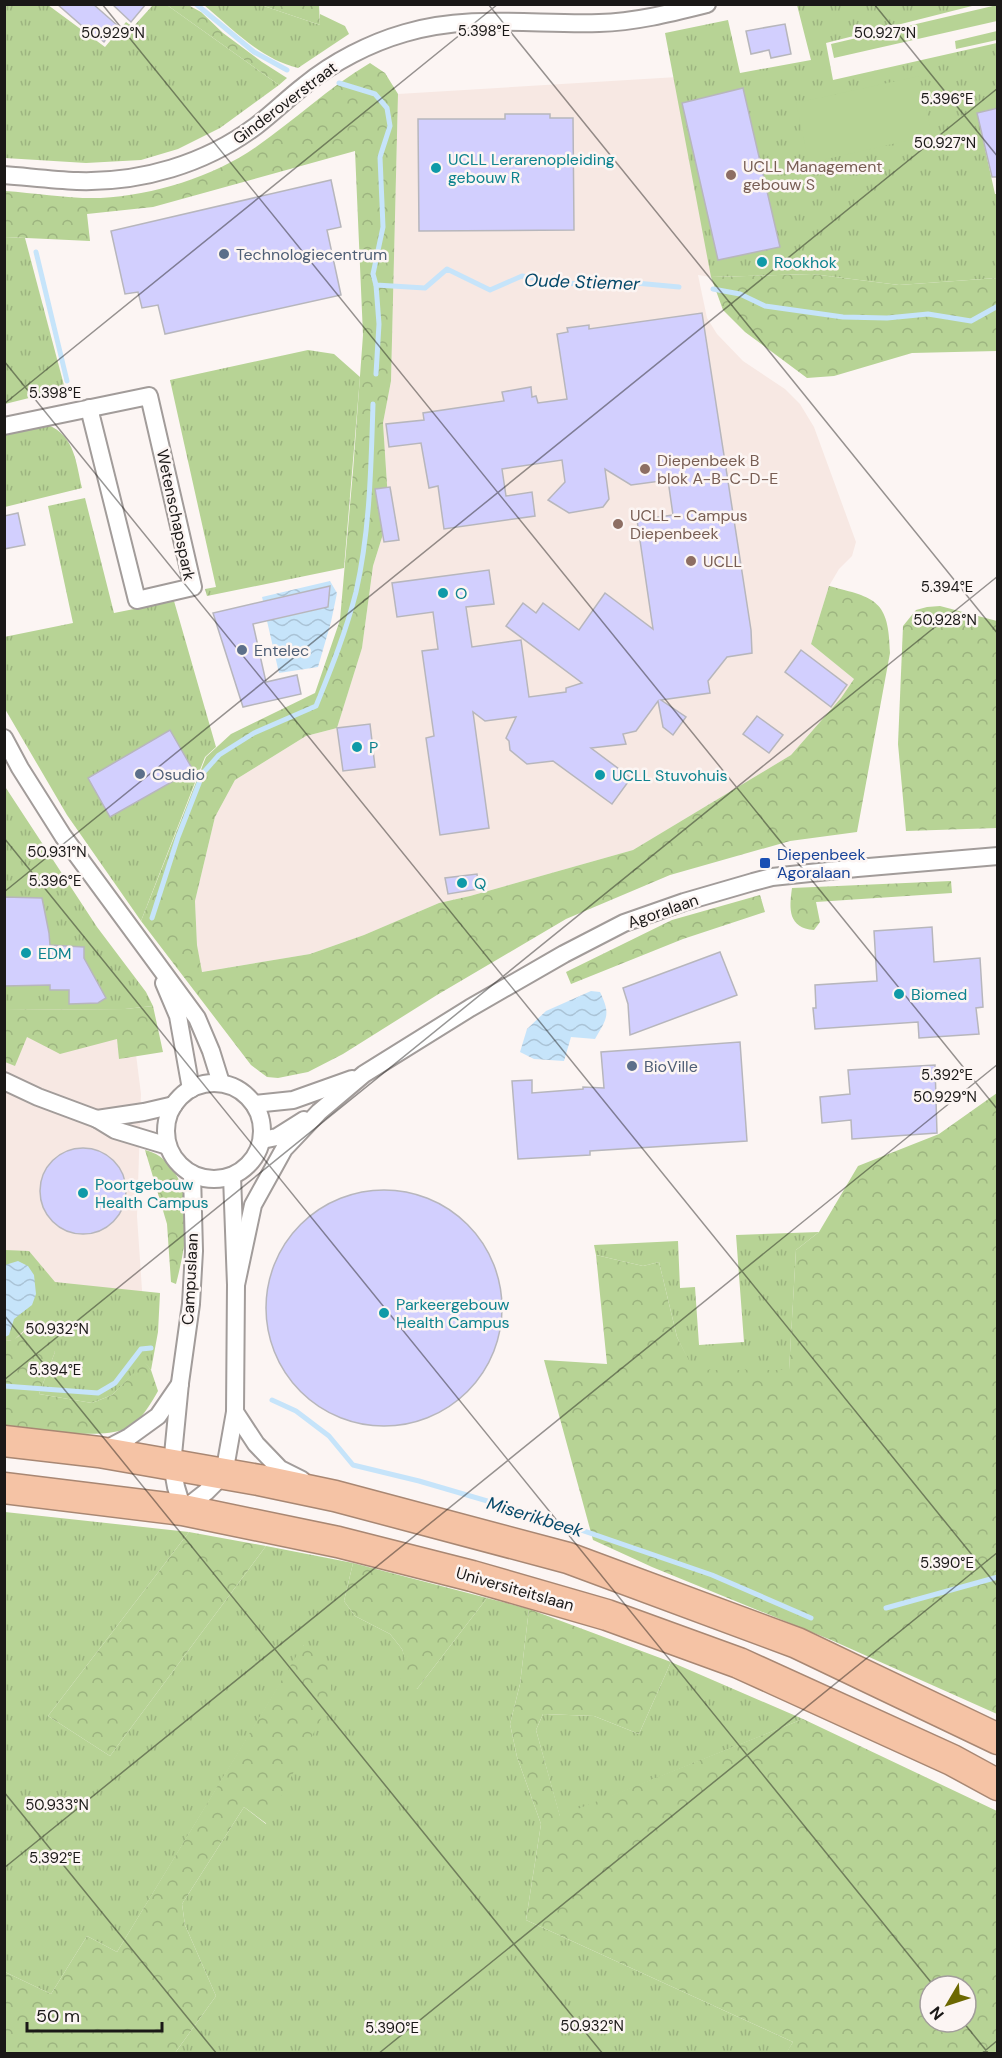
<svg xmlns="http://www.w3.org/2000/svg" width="1002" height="2058" font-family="'DM Sans',sans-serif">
<defs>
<pattern id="grass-tufts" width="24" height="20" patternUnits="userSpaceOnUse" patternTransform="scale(1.5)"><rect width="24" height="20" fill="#b7d395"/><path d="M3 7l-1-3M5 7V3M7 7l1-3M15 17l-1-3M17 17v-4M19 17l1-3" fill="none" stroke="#9db480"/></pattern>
<pattern id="forest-crowns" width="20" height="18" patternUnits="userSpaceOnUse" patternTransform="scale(1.5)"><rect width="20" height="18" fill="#b7d395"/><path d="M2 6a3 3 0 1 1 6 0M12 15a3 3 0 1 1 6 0" fill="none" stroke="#9db480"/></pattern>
<pattern id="water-waves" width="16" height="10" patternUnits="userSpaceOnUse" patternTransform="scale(1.5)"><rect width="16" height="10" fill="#c6e4fa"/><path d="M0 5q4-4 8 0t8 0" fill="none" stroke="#aac3d6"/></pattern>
</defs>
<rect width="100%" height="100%" fill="#fcf5f3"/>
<!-- built -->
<g fill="#f7e8e3">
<polygon points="760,72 711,277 698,275 707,318 717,334 743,361 785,389 800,404 814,427 856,542 852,556 839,569 829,586 811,644 854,679 841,698 791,755 633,850 470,896 439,903 364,935 310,954 201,972 197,945 195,901 215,817 235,780 306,736 337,728 362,648 373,566 389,515 383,423 391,381 398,94"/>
<polygon points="4,798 127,983 141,1094 137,1216 145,1334 5,1378"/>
</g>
<!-- grass -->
<g fill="url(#grass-tufts)">
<polygon points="4,5 48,5 105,47 126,22 133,27 153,5 167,5 279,85 220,128 178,149 141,160 86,163 5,158"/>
<path d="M204,5H261L320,25V14L345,26L349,34L298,68C260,59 233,29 204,5Z"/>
<polygon points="797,5 976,5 826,43 833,80 997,43 997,108 977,113 995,194 997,194 997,278 899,285 812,274 711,277 665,33 728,20 740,73 811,60"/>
<polygon points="5,237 25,238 65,389 5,404"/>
<polygon points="308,350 334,354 360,377 344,568 207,596 205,589 216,587 170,380"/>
<path d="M48,425C75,436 76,463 82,488L5,507L4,435Z"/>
<polygon points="85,498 114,613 174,601 216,747 205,757 141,921 67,815 5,709 4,637 73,623 48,506"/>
<polygon points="4,785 97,927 146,992 153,1006 125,1009 5,1010"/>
<polygon points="819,1232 796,1250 789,1371 693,1370 677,1337 659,1262 643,1266 596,1255 594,1245 678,1241 680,1288 695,1287 699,1345 744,1342 736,1235"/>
<polygon points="5,1250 29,1251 55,1282 160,1293 158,1332 151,1370 145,1363 112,1395 92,1403 39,1394 55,1352 29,1326 14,1340 5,1341"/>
<polygon points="5,1512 189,1532 48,1716 110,1756 266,1546 353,1563 344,1601 355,1616 390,1634 402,1649 417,1689 487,1598 529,1609 520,1684 510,1724 517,1757 541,1824 526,1920 793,2042 786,2054 175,2053 216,1996 185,1925 182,1904 244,1807 266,1824 304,1645 117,1952 87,1936 51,1994 5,1972"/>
<polygon points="671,1662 803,1719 560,1817 536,1730 543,1714 594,1716 639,1734"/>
</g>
<!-- forest -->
<g fill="url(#forest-crowns)" fill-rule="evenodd">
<polygon points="167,5 188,5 201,12 223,33 262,62 287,78 279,85"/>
<polygon points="261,5 319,5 320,25"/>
<path d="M370,63L385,73L398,94L391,381L383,423L389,515L373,566L362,648L337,728L306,736L235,780L215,817L195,901L197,945L202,972L310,954L364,935L439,903L470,896L633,850L791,755L841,698L854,679L811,644L829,586C876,598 889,600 890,653L857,832L790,841L670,875L566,919L437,995L343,1054L308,1072L278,1078L267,1077L251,1065L141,921L206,757L231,734L315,693L340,620L353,471L363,335L355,151L153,207L87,214L90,241L5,237V191C36,193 69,199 101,198C153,195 213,177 256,147C295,120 329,87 370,63Z"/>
<polygon points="812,274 899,285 997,278 997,351 912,353 834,376 807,378 745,332 723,310 711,277"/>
<polygon points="940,606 997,621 997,828 906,831 898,744 903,626 916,610 927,607"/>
<path d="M951,881L952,893L816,902L820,922L814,930C788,928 789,909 792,888Z"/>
<polygon points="760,895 765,912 683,939 571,984 566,972 672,920"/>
<polygon points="153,1006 163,1052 119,1059 117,1039 60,1054 27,1037 15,1066 5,1062 5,1010 125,1009"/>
<polygon points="997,1093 997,1714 831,1640 652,1567 593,1540 544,1360 607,1364 596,1255 643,1266 659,1262 677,1337 694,1370 789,1370 796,1250 819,1232 858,1166 939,1134"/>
<path d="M145,1150C157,1153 163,1158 171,1167C196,1199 185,1248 176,1284L171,1282L167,1224Z"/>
<path d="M40,1325L55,1352L39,1394L92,1403L112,1395L145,1362L151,1370L158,1391C150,1405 140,1423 125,1429C98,1440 34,1429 5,1426V1341C23,1340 20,1328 40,1325Z"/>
<polygon points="189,1532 266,1546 110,1756 48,1716"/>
<polygon points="353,1563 487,1598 417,1689 397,1676 406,1662 402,1649 390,1634 355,1616 344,1601"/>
<path d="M529,1609L671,1662L639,1734L594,1716L543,1714L536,1730L560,1816L803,1719L997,1811V2052L980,2054L786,2053L793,2042L526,1920L541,1824L517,1757L510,1724L520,1684ZM930,1986H966V2022H930Z"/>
<polygon points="303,1645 332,1670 330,1701 267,1824 244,1807 182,1904 185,1925 216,1996 175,2053 5,2053 5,1972 51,1994 87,1936 117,1952"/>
</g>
<!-- garden -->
<g fill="#b7d395">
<polygon points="997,5 997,21 834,58 831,44"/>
<polygon points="997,31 997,40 956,49 955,41"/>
<polygon points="919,76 932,135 809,163 796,103"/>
</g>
<!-- water -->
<g fill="url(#water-waves)">
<polygon points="330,581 337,593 331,622 318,667 279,673 267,621 328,607 330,586 263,601 262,597"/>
<path d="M591,991L600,992C611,1015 607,1018 595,1039L571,1037L564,1061L534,1059L520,1052L527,1029L546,1011Z"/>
<polygon points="18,1261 28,1266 34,1275 36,1294 32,1305 14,1319 9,1335 5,1337 5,1265"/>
</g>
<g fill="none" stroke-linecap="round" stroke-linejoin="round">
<!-- stream -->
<g stroke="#c6e4fa" stroke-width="5">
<polyline points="196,4 254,52 287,70"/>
<polyline points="339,83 375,94 387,108 390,126 380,157 383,227 373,274 376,285 425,288 447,269 490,290 522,276 565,284 614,281 679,287"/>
<polyline points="36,252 67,381"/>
<polyline points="376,285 379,324 376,374"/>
<polyline points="713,289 740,294 765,306 843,317 887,318 928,314 971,321 998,306"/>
<path d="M152,918L178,837L203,773L219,755L254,733L316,706C331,669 346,632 356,592C370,530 371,467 373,404"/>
<polyline points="4,1386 98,1393 115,1383 141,1349 151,1348"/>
<polyline points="272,1400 296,1411 329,1436 353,1465 419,1481 552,1520 712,1575 811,1618"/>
<polyline points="886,1608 998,1577"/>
</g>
</g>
<!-- building -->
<g fill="#d2cffe" stroke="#b7b6bc" stroke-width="1.5">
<polygon points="57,4 93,4 117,25 104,42 98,37 97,39"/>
<polygon points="112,4 146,4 131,22"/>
<polygon points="785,24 791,54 771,58 769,50 751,54 746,31"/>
<polygon points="743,88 780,247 718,260 682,103"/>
<polygon points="998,108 998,177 992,177 977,113"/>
<polygon points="505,114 550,114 550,118 573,118 574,230 419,231 418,119 505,119"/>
<polygon points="331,180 341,227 327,230 341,295 165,334 158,305 142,308 138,292 125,294 111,231"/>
<polygon points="702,313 751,630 752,653 727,657 708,681 710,693 661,700 686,717 673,735 663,727 658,701 636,731 623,734 626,744 591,748 631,778 612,804 553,761 527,764 510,750 509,741 506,738 516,717 485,721 473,712 489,828 440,835 426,738 434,736 422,651 438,649 433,612 397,617 392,583 489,570 494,604 466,607 472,647 521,640 529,697 566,692 566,688 582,683 506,626 523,603 536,613 543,603 579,630 605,593 653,629 637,520 673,515 668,480 631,485 605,469 609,499 603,507 569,513 548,500 565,482 562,460 502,469 506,496 532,492 535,516 444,529 438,486 429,488 421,443 389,447 386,424 424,420 423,413 504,401 502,392 531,387 532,397 536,396 538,403 567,399 557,334 568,332 567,328 589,325 589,329"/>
<polygon points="390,487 399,540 384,542 375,489"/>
<polygon points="18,513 25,545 4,549 4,516"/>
<polygon points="330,586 328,607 253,624 266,682 297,675 301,694 243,707 213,613"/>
<polygon points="801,650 847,685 831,707 785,672"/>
<polygon points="757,716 783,735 769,753 743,734"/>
<polygon points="370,724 375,767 343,771 337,728"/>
<polygon points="170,730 193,770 110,817 88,778"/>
<polygon points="477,874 479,889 448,894 445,878"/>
<polygon points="4,897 42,898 49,933 50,945 84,947 84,958 106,998 98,1003 69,1004 69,990 50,990 50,985 4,986"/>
<polygon points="932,927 934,962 980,958 983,1007 976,1008 979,1034 919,1038 918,1022 815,1029 813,1008 816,1008 815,985 877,981 874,931"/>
<polygon points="720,952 737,995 630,1035 628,1004 623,988"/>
<polygon points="740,1042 747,1141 590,1151 590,1155 518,1159 512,1081 532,1080 532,1093 583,1089 583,1087 604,1088 601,1052"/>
<polygon points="935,1065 937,1133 852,1139 851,1120 822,1123 820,1097 850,1094 848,1070"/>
<circle cx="83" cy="1191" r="43"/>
<circle cx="384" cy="1308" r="118"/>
</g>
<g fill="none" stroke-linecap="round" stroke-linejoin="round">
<defs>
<g id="street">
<path d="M4,175C29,177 53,180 77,181C141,183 205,164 256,126C273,113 288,98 305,85C333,62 370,43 405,33C468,14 535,25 599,23C636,22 671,13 707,4"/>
<polyline points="4,426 149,396 193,587 137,600 89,408"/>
<polyline points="4,738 20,768 63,836 197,1018 211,1051 221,1083"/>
<polyline points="164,983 178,1016 191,1089"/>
<polyline points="4,1081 38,1097 97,1119 115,1130 168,1146"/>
<circle cx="214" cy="1131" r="48"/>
<polyline points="254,1104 293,1100 352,1079"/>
<polyline points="97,1119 144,1112 174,1105"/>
<polyline points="262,1140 277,1137 304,1120"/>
<polyline points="192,1174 194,1251 191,1304 180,1383 172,1465 176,1487 183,1510 206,1492 224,1474 235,1412 236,1285 232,1176"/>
<polyline points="236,1285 253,1205 284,1149 319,1112 364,1074 470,1008 564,954 624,923 684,902 753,882 772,877 857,868 998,856"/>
<polyline points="235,1412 256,1444 280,1469 302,1480"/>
<polyline points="104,1450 129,1437 158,1416 180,1384"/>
</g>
<g id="highway">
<polyline points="4,1441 99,1452 259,1480 335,1496 568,1558 797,1643 998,1739"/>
<polyline points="4,1488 183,1510 338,1542 472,1576 607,1615 739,1663 952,1760 998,1785"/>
</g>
</defs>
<!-- street casing -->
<use href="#street" stroke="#a29c9a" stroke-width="20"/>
<!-- highway casing -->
<use href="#highway" stroke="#a88773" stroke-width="33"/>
<!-- street -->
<use href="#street" stroke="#fff" stroke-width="16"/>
<!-- highway -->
<use href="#highway" stroke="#f5c3a5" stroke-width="30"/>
</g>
<!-- ticks -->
<path fill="none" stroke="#1a1817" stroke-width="1.5" stroke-opacity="0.45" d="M102,4L998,1110M488,4L998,634M874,4L998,157M4,361L998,1587M4,404L498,4M4,838L934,1986M4,892L998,88M4,1315L603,2054M4,1380L998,576M4,1792L217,2054M4,1868L998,1064M963,2022L989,2054M378,2054L998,1552M981,2054L998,2040"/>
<!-- markers -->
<g fill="#0f9aa8" stroke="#fcf5f3" stroke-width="2">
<circle cx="436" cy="168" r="6"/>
<circle cx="762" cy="262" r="6"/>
<circle cx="443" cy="593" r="6"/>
<circle cx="357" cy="747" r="6"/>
<circle cx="600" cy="775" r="6"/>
<circle cx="462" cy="883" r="6"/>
<circle cx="26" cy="953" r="6"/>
<circle cx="899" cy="994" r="6"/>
<circle cx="83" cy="1193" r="6"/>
<circle cx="384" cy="1313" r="6"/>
</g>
<g fill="#8d6e63" stroke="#fcf5f3" stroke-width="2">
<circle cx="731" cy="175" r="6"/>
<circle cx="645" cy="469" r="6"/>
<circle cx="618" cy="524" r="6"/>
<circle cx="691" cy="561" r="6"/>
</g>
<g fill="#5c6f8a" stroke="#fcf5f3" stroke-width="2">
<circle cx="224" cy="254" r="6"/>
<circle cx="242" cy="650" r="6"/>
<circle cx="140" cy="774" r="6"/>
<circle cx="632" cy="1066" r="6"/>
</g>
<rect fill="#1a4fb4" stroke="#fcf5f3" stroke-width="2" x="759" y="857" width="12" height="12" rx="3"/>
<g text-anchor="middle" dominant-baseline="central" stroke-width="5" stroke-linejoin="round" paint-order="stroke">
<!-- street labels -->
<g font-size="16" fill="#1a1817" stroke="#fcf5f3">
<text transform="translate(285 103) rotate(-37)">Ginderoverstraat</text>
<text transform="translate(176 515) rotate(78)">Wetenschapspark</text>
<text transform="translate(663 911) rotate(-19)">Agoralaan</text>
<text transform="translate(190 1279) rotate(-87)">Campuslaan</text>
<text transform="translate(515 1589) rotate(16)">Universiteitslaan</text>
</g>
<!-- culture labels -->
<g font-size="16" fill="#0d838f" stroke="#fcf5f3" text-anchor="start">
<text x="448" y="159">UCLL Lerarenopleiding<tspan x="448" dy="18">gebouw R</tspan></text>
<text x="774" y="262">Rookhok</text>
<text x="455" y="593">O</text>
<text x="369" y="747">P</text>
<text x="612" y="775">UCLL Stuvohuis</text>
<text x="474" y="883">Q</text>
<text x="38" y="953">EDM</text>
<text x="911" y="994">Biomed</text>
<text x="95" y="1184">Poortgebouw<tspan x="95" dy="18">Health Campus</tspan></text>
<text x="396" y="1304">Parkeergebouw<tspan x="396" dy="18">Health Campus</tspan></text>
</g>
<!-- education labels -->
<g font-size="16" fill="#785e54" stroke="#fcf5f3" text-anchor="start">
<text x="743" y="166">UCLL Management<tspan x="743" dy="18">gebouw S</tspan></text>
<text x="657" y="460">Diepenbeek B<tspan x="657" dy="18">blok A-B-C-D-E</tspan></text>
<text x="630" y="515">UCLL - Campus<tspan x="630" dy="18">Diepenbeek</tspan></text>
<text x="703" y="561">UCLL</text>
</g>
<!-- service labels -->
<g font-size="16" fill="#4e5e75" stroke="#fcf5f3" text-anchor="start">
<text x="236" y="254">Technologiecentrum</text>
<text x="254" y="650">Entelec</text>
<text x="152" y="774">Osudio</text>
<text x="644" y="1066">BioVille</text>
</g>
<!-- transit labels -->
<g font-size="16" fill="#164399" stroke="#fcf5f3" text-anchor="start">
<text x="777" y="854">Diepenbeek<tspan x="777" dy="18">Agoralaan</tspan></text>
</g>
<!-- water labels -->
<g font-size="18" font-style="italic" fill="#044869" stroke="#fcf5f3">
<text transform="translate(582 282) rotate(2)">Oude Stiemer</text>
<text transform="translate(535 1517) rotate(17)">Miserikbeek</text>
</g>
</g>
<g font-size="15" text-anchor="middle" fill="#1a1817" stroke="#fcf5f3" stroke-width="5" stroke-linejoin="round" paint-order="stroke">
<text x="484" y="36">5.398°E</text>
<text x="113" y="38">50.929°N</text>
<text x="885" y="38">50.927°N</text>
<text x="947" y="104">5.396°E</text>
<text x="945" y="148">50.927°N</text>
<text x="55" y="398">5.398°E</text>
<text x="947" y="592">5.394°E</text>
<text x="945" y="625">50.928°N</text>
<text x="57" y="857">50.931°N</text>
<text x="55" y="886">5.396°E</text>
<text x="947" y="1080">5.392°E</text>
<text x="945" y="1102">50.929°N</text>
<text x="57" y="1334">50.932°N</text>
<text x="55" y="1375">5.394°E</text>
<text x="947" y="1568">5.390°E</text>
<text x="57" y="1810">50.933°N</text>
<text x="55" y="1863">5.392°E</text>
<text x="592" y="2031">50.932°N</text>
<text x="392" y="2033">5.390°E</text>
</g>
<!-- border -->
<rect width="1002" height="2058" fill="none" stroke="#1a1817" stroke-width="12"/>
<!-- north arrow -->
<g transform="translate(948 2004) rotate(231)"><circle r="28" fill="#fcf5f3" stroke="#a29d9b" stroke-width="1.5"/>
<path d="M0-4.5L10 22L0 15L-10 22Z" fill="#6c6801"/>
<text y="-9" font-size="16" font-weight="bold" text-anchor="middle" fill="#1a1817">N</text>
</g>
<!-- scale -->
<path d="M27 2022v9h135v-9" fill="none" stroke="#1a1817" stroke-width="3"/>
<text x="36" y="2022" font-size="18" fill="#1a1817" stroke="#fcf5f3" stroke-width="4.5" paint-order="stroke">50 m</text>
</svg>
